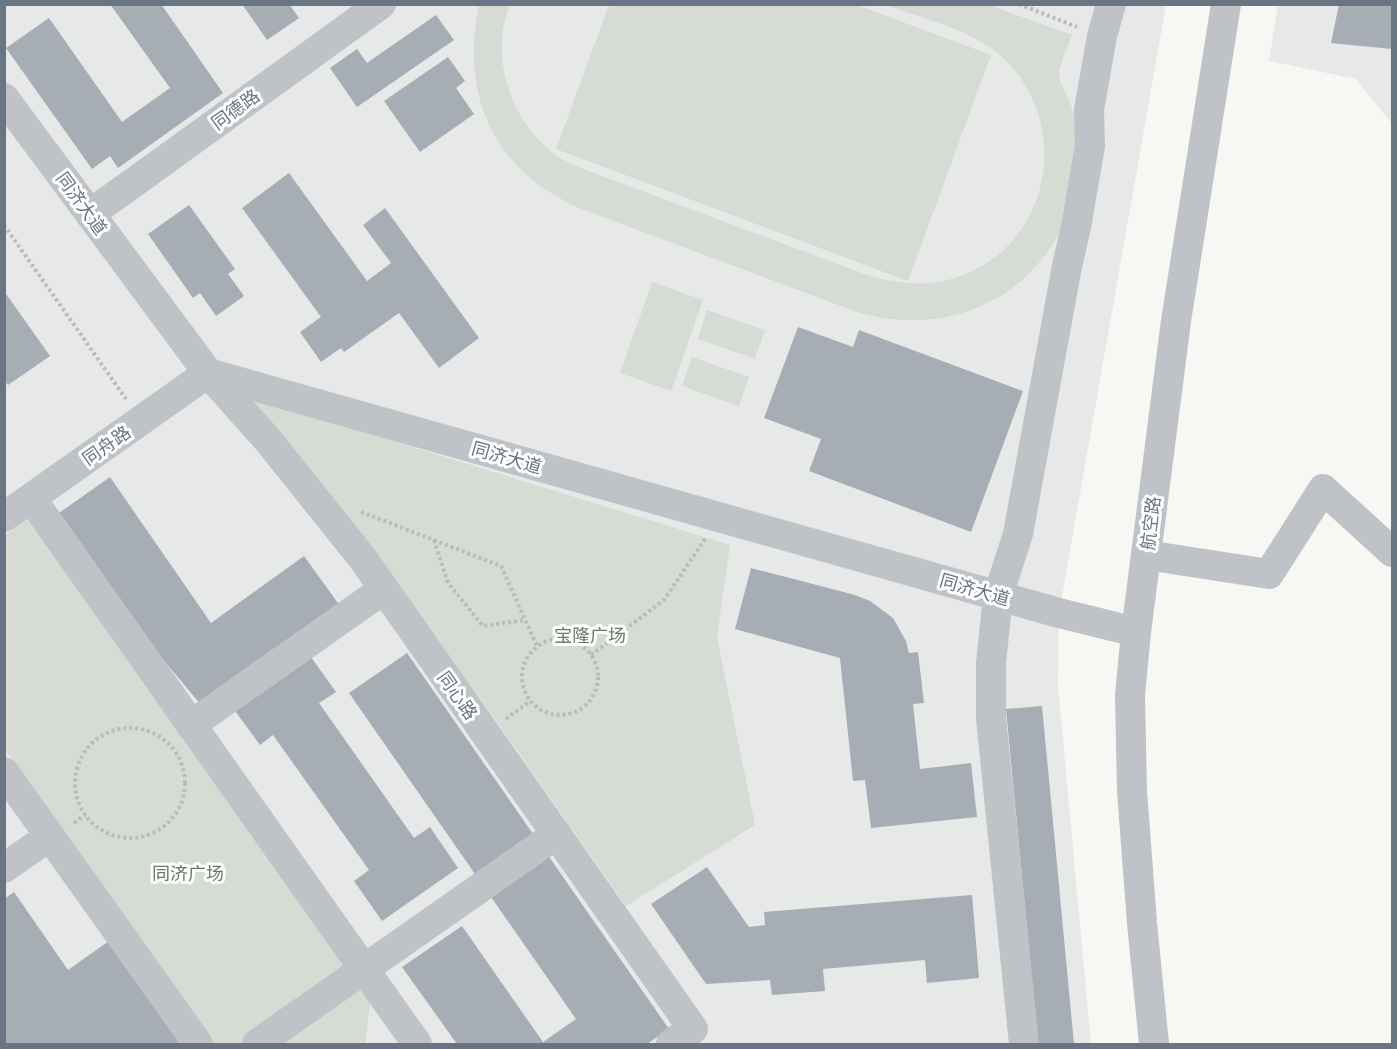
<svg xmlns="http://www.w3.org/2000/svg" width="1397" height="1049" font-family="Lato,'Noto Sans SC',sans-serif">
<rect width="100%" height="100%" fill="#f7f7f4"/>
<!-- built -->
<g fill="#e7e9e8">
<polygon points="5,5 1166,5 1059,613 1058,685 1091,1044 5,1044"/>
<polygon points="1278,5 1392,5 1392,124 1356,79 1269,61"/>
</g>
<!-- green -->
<g fill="#d6dbd4">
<path d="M479,5H510C490,53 508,114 547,148C556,156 567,162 578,167L870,276C897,283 924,287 951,279C1050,252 1076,124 1001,56C972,30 922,18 885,5H989L1072,35C1068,46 1060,64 1059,74C1059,82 1066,93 1069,100C1075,115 1080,136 1078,153C1077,165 1073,177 1071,189C1068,200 1067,213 1063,224C1059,237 1050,249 1042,259C996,316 925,332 857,312L579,208C493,170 460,94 479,5Z"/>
<polygon points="609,5 857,5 991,55 908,281 556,149"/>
<polygon points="652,282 703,300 671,391 620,373"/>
<polygon points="707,310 765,330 755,359 698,339"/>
<polygon points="692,357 749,377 739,406 682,386"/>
<polygon points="241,394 730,545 717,637 755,825 626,906 499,725 338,505"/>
<polygon points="31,517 371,997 365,1044 213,1044 5,749 4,536"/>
</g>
<!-- building -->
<g fill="#a7adb4">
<polygon points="110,4 161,4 223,93 118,168 110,156 92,169 6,48 49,18 122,122 170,88"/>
<polygon points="242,4 289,4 299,18 267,40"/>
<polygon points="1339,4 1392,4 1392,49 1331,43"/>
<polygon points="436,15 454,40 357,107 330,68 357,49 367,63"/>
<polygon points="448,57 465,81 456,88 474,114 420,152 384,101"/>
<polygon points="289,173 367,281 391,263 363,225 385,208 479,338 439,368 399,313 344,352 341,348 321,362 300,332 321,317 242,208"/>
<polygon points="189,205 235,269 228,274 244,296 216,316 200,293 193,298 148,234"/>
<polygon points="4,291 50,356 8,385 4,380"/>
<polygon points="798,327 853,347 859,330 1023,391 971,532 809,471 821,439 764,418"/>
<polygon points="110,477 211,623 304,556 340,606 202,706 161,657 59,513"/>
<polygon points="751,568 855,595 870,601 893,618 906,641 909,653 918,652 924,703 913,704 920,769 971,763 977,817 871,828 865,780 853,781 840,658 735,629"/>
<polygon points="306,650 336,692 319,703 414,838 430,827 458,868 382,921 354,881 369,870 273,735 260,745 230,704"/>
<polygon points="407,653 669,1029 647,1044 457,1044 402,967 462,926 543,1042 576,1019 349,693"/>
<polygon points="1042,706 1074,1044 1038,1044 1006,709"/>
<polygon points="707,867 749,927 765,925 764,912 972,895 979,978 927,983 925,960 823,969 825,991 772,995 770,980 706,984 651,904"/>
<polygon points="14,892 68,970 109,941 182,1044 4,1044 4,899"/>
</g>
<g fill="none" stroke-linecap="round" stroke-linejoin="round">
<!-- path -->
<g stroke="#b9bbbe" stroke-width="4" stroke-dasharray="3 3" stroke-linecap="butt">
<polyline points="1019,4 1077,27"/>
<polyline points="4,225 126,399"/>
<polyline points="361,512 501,566 537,646"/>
<polyline points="434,540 448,583 483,626 524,620"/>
<circle cx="560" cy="677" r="38"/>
<polyline points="591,655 664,600 705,539"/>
<polyline points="506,719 530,701"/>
<circle cx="130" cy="783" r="55"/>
<polyline points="74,823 85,815"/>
</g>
<!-- minor -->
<g stroke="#bfc2c6" stroke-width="30">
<polyline points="4,98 208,373 267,439 363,559 693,1029 671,1044"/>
<polyline points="90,214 381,4"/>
<polyline points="208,373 1059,613 1136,632"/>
<polyline points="31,498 417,1044"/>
<polyline points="4,517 208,373"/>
<polyline points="1146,555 1269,574 1323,489 1392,552"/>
<polyline points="191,725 384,589"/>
<polyline points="4,772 198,1044"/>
<polyline points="4,868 50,836"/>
<polyline points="257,1044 557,834"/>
<polyline points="1024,1044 991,718 991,663 998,596 1018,534 1067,266 1076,227 1090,146 1089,110 1102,36 1111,4"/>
<polyline points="1154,1044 1142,923 1132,791 1130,695 1136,632 1176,321 1226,4"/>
</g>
</g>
<g text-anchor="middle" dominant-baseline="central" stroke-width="6" stroke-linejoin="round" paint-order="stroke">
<!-- street labels -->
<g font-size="18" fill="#697582" stroke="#fff">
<text transform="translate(235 109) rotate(-36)">同德路</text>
<text transform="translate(82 203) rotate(54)">同济大道</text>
<text transform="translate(106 445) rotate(-35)">同舟路</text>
<text transform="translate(507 457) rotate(16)">同济大道</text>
<text transform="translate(1150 523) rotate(-83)">航空路</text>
<text transform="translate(975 589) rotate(16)">同济大道</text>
<text transform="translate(458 695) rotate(55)">同心路</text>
</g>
<!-- park labels -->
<g font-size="18" fill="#697a67" stroke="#fff">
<text x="590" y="635">宝隆广场</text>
<text x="188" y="873">同济广场</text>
</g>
</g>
<!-- border -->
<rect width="1397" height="1049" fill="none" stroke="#697582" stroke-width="12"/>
</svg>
